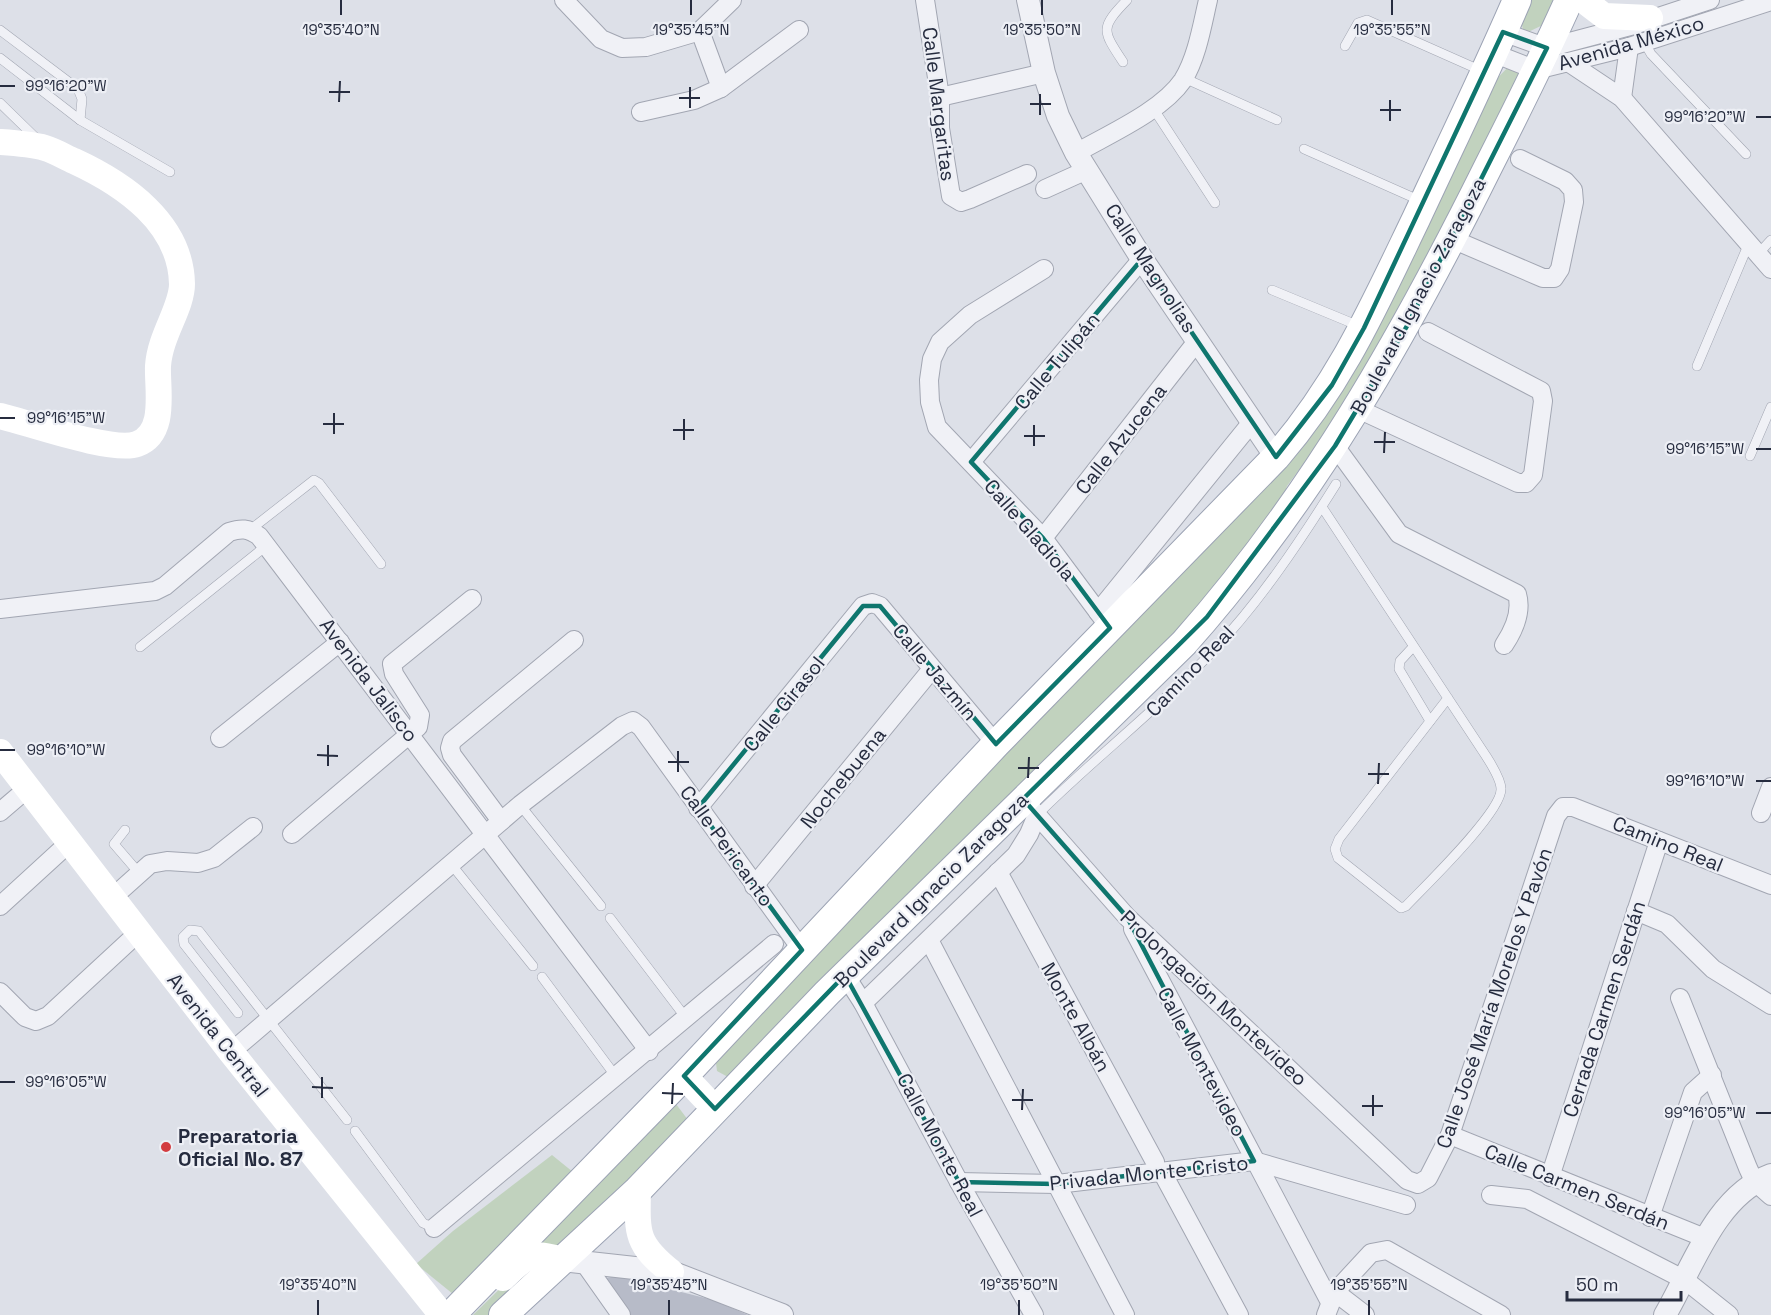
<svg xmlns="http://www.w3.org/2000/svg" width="1771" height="1315" font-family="'Space Grotesk',sans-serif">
<rect width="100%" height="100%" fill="#dde0e8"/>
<!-- green -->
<g fill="#c1d2be">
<polygon points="1524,0 1559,0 1547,23 1524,34 1519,12"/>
<polygon points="1511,64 1527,71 1487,156 1342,412 1287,486 1274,525 1215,603 728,1077 717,1071 715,1055 1323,413 1483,93"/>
<polygon points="673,1100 691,1124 563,1250 530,1245"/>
<polygon points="552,1155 573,1172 453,1294 416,1264 453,1231"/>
<polygon points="540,1259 499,1315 473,1315 523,1266"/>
</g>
<!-- building -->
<polygon fill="#b7bbc8" points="618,1276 713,1300 748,1315 631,1315 605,1278"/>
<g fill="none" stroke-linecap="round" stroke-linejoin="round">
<defs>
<g id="service">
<polyline points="0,30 78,89 82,99 80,120"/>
<polyline points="1643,40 1651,54 1746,154"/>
<polyline points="1345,46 1358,23 1367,20 1482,71"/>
<polyline points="0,58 80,120 170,172"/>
<path d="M1123,62C1102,30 1100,28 1127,0"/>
<polyline points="1184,78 1277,120"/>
<polyline points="0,103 38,140"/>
<polyline points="1153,108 1215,203"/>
<polyline points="1304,149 1421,201"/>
<polyline points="1758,254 1771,240"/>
<polyline points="1272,290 1359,326"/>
<polyline points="1697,366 1749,243"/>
<polyline points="1750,456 1771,407"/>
<path d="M1322,507L1486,756C1491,764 1501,779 1501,789C1502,812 1424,887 1406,906L1401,908L1338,858L1335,849L1339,839L1448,698"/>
<polyline points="250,530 314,480 319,483 381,564"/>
<polyline points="140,647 266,546"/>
<polyline points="1413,647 1400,661 1399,669 1430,721"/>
<polyline points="520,805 601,906"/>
<path d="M1037,815C1093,759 1156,711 1211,653C1259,603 1299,543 1336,484"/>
<polyline points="125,830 114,844 139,873"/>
<polyline points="451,864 533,966"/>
<polyline points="610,918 686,1018"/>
<polyline points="542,977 617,1078"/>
<polyline points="238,1013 184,944 183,937 190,930 199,931 347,1120"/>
<polyline points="355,1131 423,1223 434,1228"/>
</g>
<g id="minor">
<polyline points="564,0 601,39 622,48 646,47 700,31 732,0"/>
<polyline points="925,0 940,97 940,128 951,196 961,202 970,199 1027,174"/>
<polyline points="700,31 721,88"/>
<polyline points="1503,32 1547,48 1634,25 1710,0"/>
<polyline points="1493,53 1536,70 1629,47 1771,1"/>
<polyline points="1568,62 1622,98 1771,269"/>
<polyline points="940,97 1044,73"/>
<polyline points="1622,98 1629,47"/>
<polyline points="641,112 694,100 721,88 799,30"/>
<path d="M1076,153C1109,134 1162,111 1183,80C1197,57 1202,26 1208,0"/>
<polyline points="1045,189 1087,170"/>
<polyline points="1452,239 1543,278 1554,278 1560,269 1574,202 1573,190 1565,181 1520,159"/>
<polyline points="1044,269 970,315 940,342 932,359 929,380 930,402 937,427 1043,538 1110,628"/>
<polyline points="1358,409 1518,483 1526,483 1533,475 1543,401 1541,391 1428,332"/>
<path d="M1335,446L1399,534L1517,594C1522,611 1514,630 1504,645"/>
<polyline points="971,462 1142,259"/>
<polyline points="1043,538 1198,340"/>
<path d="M0,609L155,591L165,586L229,532C241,528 248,528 259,536L649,1051"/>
<polyline points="1098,612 1252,422"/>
<polyline points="220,738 340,642"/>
<polyline points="1023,799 1127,917 1407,1180 1418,1184 1428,1178 1450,1135 1556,816 1563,807 1573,807 1771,885"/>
<polyline points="698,808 863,606 872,603 880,606 996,744"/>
<polyline points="0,812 28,788"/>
<polyline points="1761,813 1771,787"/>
<polyline points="501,821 452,755 450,748 452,741 574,640"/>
<polyline points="292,834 418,727 420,715 394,674 392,664 472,599"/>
<polyline points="998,872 1155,1162"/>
<polyline points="754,886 932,669"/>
<polyline points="112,898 150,864 167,861 198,863 214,858 253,827"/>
<polyline points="0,906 70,842"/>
<polyline points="1636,911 1667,924 1713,969 1771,1005"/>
<polyline points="1133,929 1330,1302"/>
<polyline points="929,940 1125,1315"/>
<polyline points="845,975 863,1003 959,1182 1034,1315"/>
<polyline points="0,992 25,1017 36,1021 48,1016 139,932"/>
<polyline points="1680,998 1748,1168 1754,1181 1771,1196"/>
<polyline points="863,1003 1016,855 1029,834 1037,815"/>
<polyline points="231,1052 520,805 622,726 633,721 641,727 802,950"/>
<polyline points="1450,1135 1705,1238"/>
<polyline points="1162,1172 1239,1315"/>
<polyline points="1550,1177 1659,841"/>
<polyline points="959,1182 1057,1184 1254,1161 1406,1205"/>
<polyline points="1491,1195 1527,1199 1685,1280 1729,1315"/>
<polyline points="1650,1217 1693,1092 1712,1075"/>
<polyline points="434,1228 774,944"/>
<polyline points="585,1264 621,1315"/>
<polyline points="1335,1292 1365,1315"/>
<polyline points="1326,1315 1335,1292 1371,1253 1387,1250 1501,1315"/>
</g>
<g id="tertiary">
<polyline points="1028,0 1044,73 1058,116 1076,153 1142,259 1276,457"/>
<polyline points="562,1260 671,1272 782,1315"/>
<path d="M1665,1315C1693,1267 1715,1196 1771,1175"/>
</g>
<g id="primary">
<path d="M451,1315L684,1076L996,744L1276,457C1341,382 1374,306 1416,219C1450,146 1485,74 1517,0"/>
<path d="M503,1315L638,1190L827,993L1184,643C1312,499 1403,338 1488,167C1516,112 1544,56 1569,0"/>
</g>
</defs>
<!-- service casing -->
<use href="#service" stroke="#a2a6b2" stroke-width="10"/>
<!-- minor casing -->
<use href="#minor" stroke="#a2a6b2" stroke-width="20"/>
<!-- tertiary casing -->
<use href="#tertiary" stroke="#a2a6b2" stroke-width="24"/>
<!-- primary casing -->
<use href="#primary" stroke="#9ca3b4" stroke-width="30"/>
<!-- service -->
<use href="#service" stroke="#f0f1f6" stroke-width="9"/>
<!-- minor -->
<use href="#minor" stroke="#f0f1f6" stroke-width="18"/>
<!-- tertiary -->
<use href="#tertiary" stroke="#f0f1f6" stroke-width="22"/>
<!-- secondary -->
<g stroke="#fff" stroke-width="26">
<polyline points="1583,0 1604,16 1650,18"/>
<path d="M0,142C15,143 31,144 45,148C55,151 65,157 74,161C124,184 181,223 182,284C182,308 160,335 158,366C157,390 167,433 137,444C113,453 29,423 0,416"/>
<polyline points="0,752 231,1052 442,1315"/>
<polyline points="684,1076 715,1109"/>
<path d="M638,1190C637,1234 636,1244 671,1272"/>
<path d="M503,1278C526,1256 530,1250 562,1260"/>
</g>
<!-- primary -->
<use href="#primary" stroke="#fff" stroke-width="28"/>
</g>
<!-- marked area -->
<path fill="none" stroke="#0f766e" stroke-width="4.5" stroke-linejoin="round" d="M1503,32L1547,48L1407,326L1335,446L1207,617L1023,799L1127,917L1254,1161L1057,1184L959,1182L845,975L715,1109L684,1076L802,950L698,808L863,606H880L996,744L1110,628L1043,538L971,462L1142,259L1276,457L1332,385L1364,328Z"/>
<!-- ticks -->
<path fill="none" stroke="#262c3f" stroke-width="2" d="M341,15V0M691,15V0M1042,15V0M1392,15V0M0,86H15M329,92H350M679,98H700M339,102L340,81M1030,104H1051M690,108V87M1380,110H1401M1040,115V94M1756,117H1771M1390,121V100M0,418H15M323,424H344M673,430H694M334,434V413M1024,436H1045M684,440V419M1374,442H1395M1034,446V425M1756,449H1771M1384,453L1385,432M0,750H15M317,755L338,756M668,762H689M328,766V745M1018,768H1039M678,772V751M1368,774H1389M1028,778L1029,757M1756,781H1771M1378,784L1379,763M0,1082H15M312,1087L333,1088M662,1093L683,1094M322,1098V1077M1012,1100H1033M672,1104L673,1083M1362,1106H1383M1022,1110L1023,1089M1756,1113H1771M1373,1116V1095M318,1315V1300M669,1315V1300M1019,1315V1300M1369,1315V1300"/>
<!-- markers -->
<circle fill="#d33c40" stroke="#edeff5" stroke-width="2" cx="166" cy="1147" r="6"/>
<g text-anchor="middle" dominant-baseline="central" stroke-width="4.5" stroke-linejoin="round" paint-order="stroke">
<!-- street labels -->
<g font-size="20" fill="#262c3f" stroke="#edeff5">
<text transform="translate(1631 43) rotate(-16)">Avenida México</text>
<text transform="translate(939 104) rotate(83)">Calle Margaritas</text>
<text transform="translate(1151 268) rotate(57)">Calle Magnolias</text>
<text transform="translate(1418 296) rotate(-62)">Boulevard Ignacio Zaragoza</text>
<text transform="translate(1057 361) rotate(-50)">Calle Tulipán</text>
<text transform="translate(1121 439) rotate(-52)">Calle Azucena</text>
<text transform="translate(1030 530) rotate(49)">Calle Gladiola</text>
<text transform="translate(1190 671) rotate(-46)">Camino Real</text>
<text transform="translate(935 672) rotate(50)">Calle Jazmín</text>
<text transform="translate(369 680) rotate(53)">Avenida Jalisco</text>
<text transform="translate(784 704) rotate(-51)">Calle Girasol</text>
<text transform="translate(843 778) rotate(-51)">Nochebuena</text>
<text transform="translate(1668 844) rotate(22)">Camino Real</text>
<text transform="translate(727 846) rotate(54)">Calle Pericanto</text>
<text transform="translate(931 890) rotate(-45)">Boulevard Ignacio Zaragoza</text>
<text transform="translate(1214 998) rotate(43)">Prolongación Montevideo</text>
<text transform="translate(1494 998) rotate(-71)">Calle José María Morelos Y Pavón</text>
<text transform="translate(1604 1009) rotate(-72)">Cerrada Carmen Serdán</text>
<text transform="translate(1076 1017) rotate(61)">Monte Albán</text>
<text transform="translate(218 1035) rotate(52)">Avenida Central</text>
<text transform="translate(1202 1062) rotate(62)">Calle Montevideo</text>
<text transform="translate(940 1145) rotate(62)">Calle Monte Real</text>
<text transform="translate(1149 1173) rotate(-6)">Privada Monte Cristo</text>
<text transform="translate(1577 1187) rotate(22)">Calle Carmen Serdán</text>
</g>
<!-- poi labels -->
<g font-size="20" font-weight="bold" fill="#262c3f" stroke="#edeff5" text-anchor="start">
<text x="178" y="1136">Preparatoria<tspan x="178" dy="23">Oficial No. 87</tspan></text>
</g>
</g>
<g font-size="15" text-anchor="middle" fill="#262c3f" stroke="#edeff5" stroke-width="4.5" stroke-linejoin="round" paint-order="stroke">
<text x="341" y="35">19°35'40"N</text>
<text x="691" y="35">19°35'45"N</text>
<text x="1042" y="35">19°35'50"N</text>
<text x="1392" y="35">19°35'55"N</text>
<text x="66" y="91">99°16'20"W</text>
<text x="1705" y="122">99°16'20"W</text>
<text x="66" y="423">99°16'15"W</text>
<text x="1705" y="454">99°16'15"W</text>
<text x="66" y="755">99°16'10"W</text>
<text x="1705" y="786">99°16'10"W</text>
<text x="66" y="1087">99°16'05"W</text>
<text x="1705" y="1118">99°16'05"W</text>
<text x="318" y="1290">19°35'40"N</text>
<text x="669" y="1290">19°35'45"N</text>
<text x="1019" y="1290">19°35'50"N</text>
<text x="1369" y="1290">19°35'55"N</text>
</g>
<!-- scale -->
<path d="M1567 1291v9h114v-9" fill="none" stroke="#262c3f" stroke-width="3"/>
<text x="1576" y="1291" font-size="18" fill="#262c3f" stroke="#edeff5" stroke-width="4.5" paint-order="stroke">50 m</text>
</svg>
